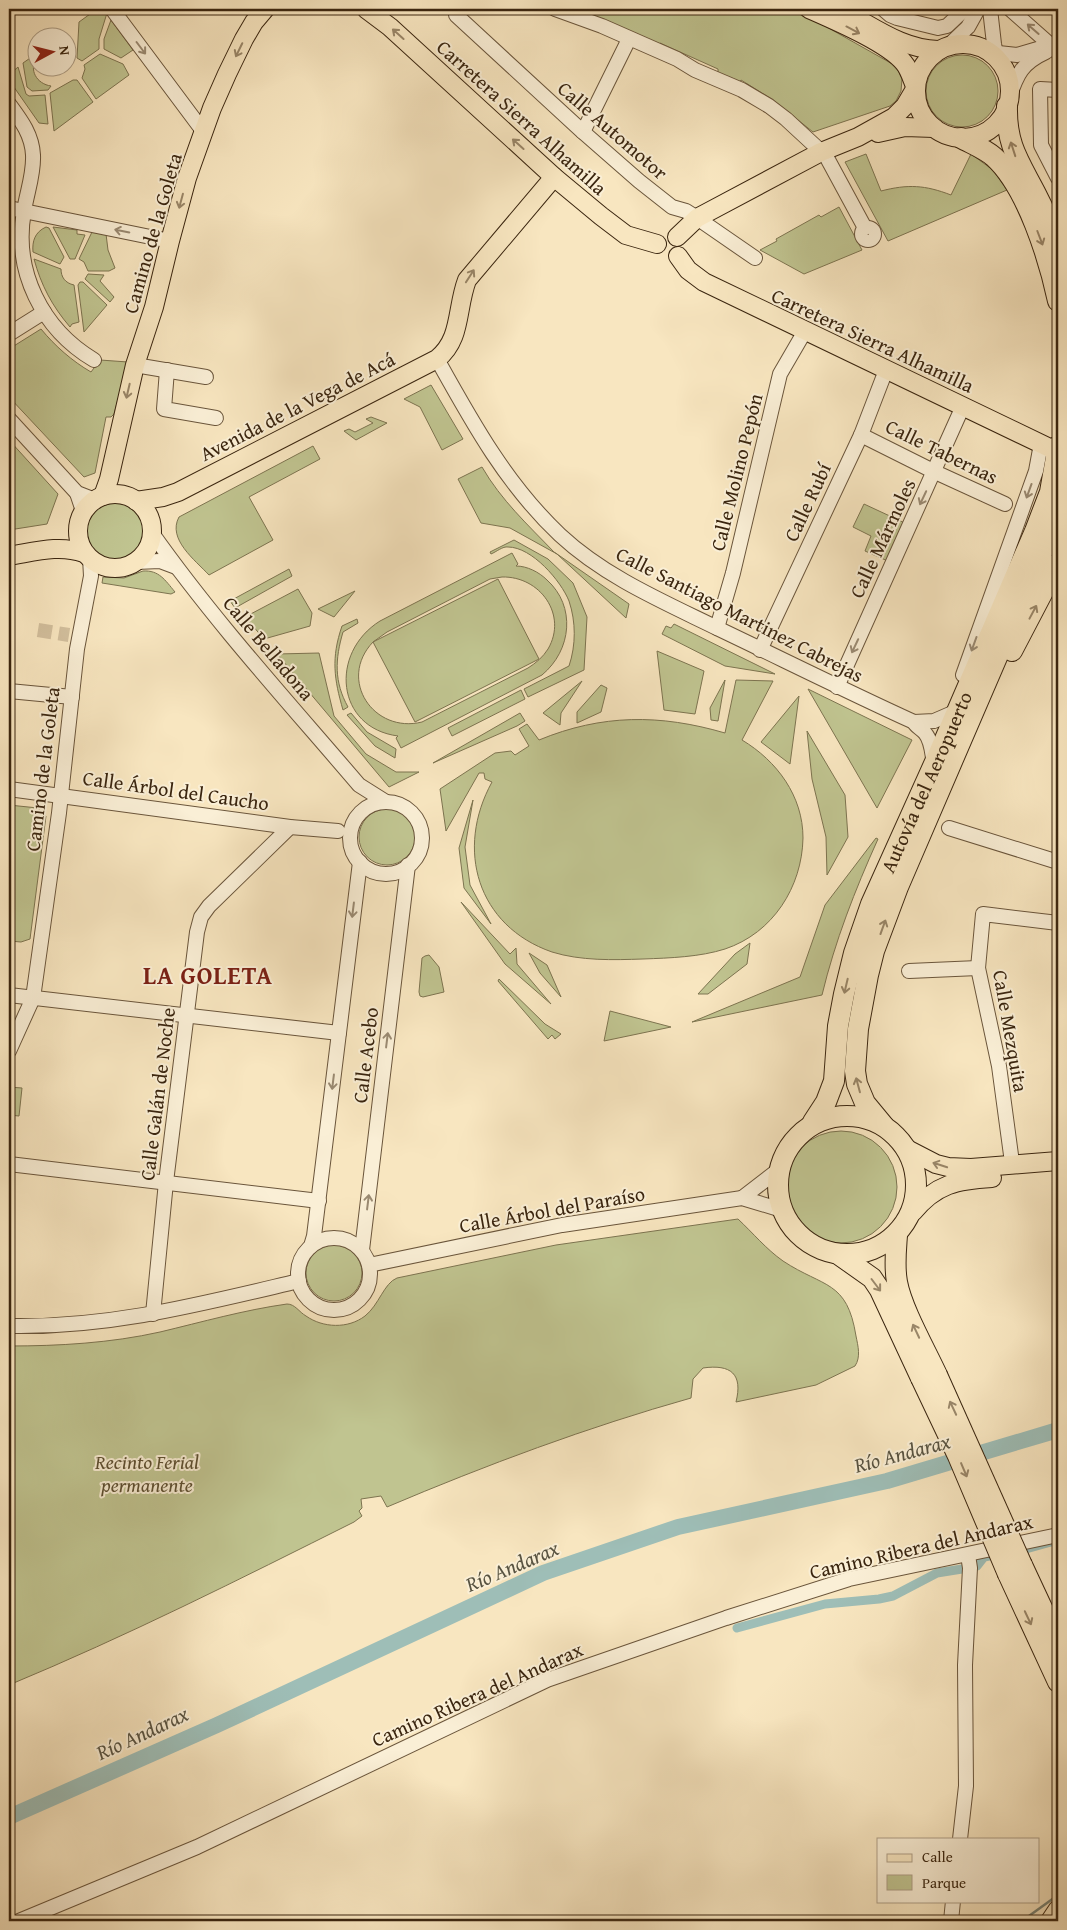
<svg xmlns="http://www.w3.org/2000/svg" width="1067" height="1930" font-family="'Gentium Book Plus',serif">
<rect width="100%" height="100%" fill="#f8e6c0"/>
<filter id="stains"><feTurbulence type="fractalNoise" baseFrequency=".004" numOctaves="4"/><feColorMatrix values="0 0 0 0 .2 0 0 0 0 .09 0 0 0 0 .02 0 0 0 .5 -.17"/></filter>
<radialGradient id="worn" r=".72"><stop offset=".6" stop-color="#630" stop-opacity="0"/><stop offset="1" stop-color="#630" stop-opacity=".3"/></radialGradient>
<!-- green -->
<g fill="#c0c490" stroke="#7d7450" fill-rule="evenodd">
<polygon points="97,9 104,9 107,13 99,39 99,49 82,61 77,58 79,22"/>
<polygon points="572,9 788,9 825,26 896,66 902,79 901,91 896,101 890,106 813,132 773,100 741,80 739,83 718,73 718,69 660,43 659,45"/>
<polygon points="111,20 133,50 121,58 104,49 104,39"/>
<path d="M36,54L37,57C28,70 37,84 51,86L48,90L32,91L27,87L23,63Z"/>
<polygon points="100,54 123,64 129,75 96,99 82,78 85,69 84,65"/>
<circle cx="962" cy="91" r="36"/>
<polygon points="18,67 26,94 29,96 45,95 48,124 39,123 9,80 9,75"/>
<polygon points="73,80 77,80 93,102 54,131 50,93"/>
<path d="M866,154L881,191C908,184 925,185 951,195L971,154L993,170L1007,190L888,241L845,162Z"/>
<polygon points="839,207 862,250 804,274 760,250 777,241 776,239 819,215 821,217"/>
<path d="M46,227L49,228L64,257L60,264L33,252C32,241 35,232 46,227Z"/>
<polygon points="53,227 77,230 77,234 85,235 75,259 70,259"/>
<polygon points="92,232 106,234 108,250 115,268 109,271 88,271 84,262 79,259"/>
<path d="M34,259L61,269C61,277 65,283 74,285L79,322L72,324L70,327C52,306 41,285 34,259Z"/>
<polygon points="88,274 104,275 100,281 114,297 110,302 85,279"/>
<polygon points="80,282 83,282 107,305 84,332 78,285"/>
<path d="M41,329C55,346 72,361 91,372L100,360L128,362L114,414L111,417H106L95,473L84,477L9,397V349Z"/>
<polygon points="431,385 463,439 442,450 420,407 404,399"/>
<polygon points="371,417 387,423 356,440 344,431 349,429 355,432 373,423 366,419"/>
<polygon points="9,440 58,494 47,524 9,530"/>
<path d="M313,446L320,459L249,497L273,540L209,575C195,560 167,539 179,517Z"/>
<path d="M482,467C501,500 528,525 554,552L557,554L629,604L626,618L557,554L510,528L481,523L458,479Z"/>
<circle cx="116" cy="531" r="29"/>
<polygon points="864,504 907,524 890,562 865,551 871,536 853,527"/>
<path d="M514,540L548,559L573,583L587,617L584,670L528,697L524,689L569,666C576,645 576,622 569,601C561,581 532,547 508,547C503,546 496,552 491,554L490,552Z"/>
<path d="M512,553L518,564L516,566C527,566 539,572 547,580C576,606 572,650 542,675L401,748L396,738L398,736C336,728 329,653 380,621ZM502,577C540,576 568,615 548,649C543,657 536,663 528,668L422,722C374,734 337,680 373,642L415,722L539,659L498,579L373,642L387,632L490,579Z"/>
<polygon points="289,569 292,576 235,608 230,601"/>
<path d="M143,571C159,570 165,580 175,592L171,594L102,583L103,577L124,578Z"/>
<polygon points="298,589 312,613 310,626 264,639 245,617"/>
<polygon points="355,591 334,617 318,609"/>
<path d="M357,619L358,623L343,632C335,659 334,682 348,707L343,710C334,679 331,658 342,626Z"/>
<polygon points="674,624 775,674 725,666 662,634 666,626 671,628"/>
<polygon points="657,651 704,671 695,714 664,710"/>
<polygon points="319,653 334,716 366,754 396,772 419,772 389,787 277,654"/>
<polygon points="725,680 718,721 711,720 710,708"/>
<path d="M736,680L773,681L742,740C777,761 803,796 803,838C802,887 773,933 725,949C700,957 670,958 643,959C613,960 581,961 552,952C477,926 455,849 492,782L485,779L484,773H479L446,831L440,789L495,753L511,751L515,755L529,746L519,729L527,724L539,740C602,714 660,714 725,733Z"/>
<polygon points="582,681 561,713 560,725 543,713"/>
<polygon points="601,685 607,688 601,712 577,723 577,712"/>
<polygon points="808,689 912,740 877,808"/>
<polygon points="521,690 525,699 452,736 448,728"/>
<polygon points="799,696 790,764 761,742"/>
<polygon points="351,713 367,732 396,749 395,758 375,746 347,715"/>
<polygon points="520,713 525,721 517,726 433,763"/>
<polygon points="807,731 845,795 848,837 827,875 826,837 812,779"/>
<polygon points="473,800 465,847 470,885 491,924 464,888 459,848"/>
<polygon points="9,805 38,808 46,816 30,939 21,942 9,941"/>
<circle cx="387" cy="837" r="28"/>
<path d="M876,838L878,839C855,890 835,941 822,995L692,1022L800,977L825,905Z"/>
<polygon points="461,902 510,954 516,948 517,964 551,1004 505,964"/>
<polygon points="750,943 747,964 708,994 698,994 735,954"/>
<polygon points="529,953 547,965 561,997 540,973"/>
<polygon points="429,955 439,967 444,992 423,997 420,996 419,992 422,958 425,956"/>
<polygon points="499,979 545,1024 561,1034 555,1039 552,1035 548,1039 498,981"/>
<polygon points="610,1011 671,1027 604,1041"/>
<polygon points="9,1087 22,1088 19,1116 9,1115"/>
<circle cx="841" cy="1187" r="56"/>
<path d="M738,1219C753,1233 766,1249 783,1261C824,1288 847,1280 856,1336C858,1346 861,1357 855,1366L816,1385L736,1402C743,1374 731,1364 703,1368L693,1379L691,1398C588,1427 486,1465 387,1507L381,1496L361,1499L362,1508L359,1511L362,1516L354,1522C240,1579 127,1636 9,1685V1346C59,1346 111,1343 160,1332C202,1322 244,1310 287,1304C295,1304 299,1312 306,1316C323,1328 348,1329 365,1316C379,1305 384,1283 397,1278L556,1245Z"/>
<circle cx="334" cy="1273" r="28"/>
</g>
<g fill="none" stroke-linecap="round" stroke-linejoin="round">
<!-- stream -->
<polyline stroke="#768174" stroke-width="2.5" points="1022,1921 1058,1895"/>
<!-- canal -->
<g stroke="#9ebeb7" stroke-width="9">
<polyline points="1015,1552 1051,1542"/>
<polyline points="977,1566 984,1557 995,1555"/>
<polyline points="737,1628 825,1604 879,1599 893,1596 937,1573 962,1569"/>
</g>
<!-- river -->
<polyline stroke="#9ebeb7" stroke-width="16" points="9,1817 217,1725 543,1573 678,1527 887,1481 1058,1430"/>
<!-- minor-tunnel -->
<polyline stroke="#d2bf9d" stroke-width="14" stroke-dasharray="14 7" stroke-linecap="butt" points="38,630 69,635"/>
<defs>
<g id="minor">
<polyline points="112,9 203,131"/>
<polyline points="555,9 602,26 677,59 695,70 742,90 769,106 786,119 826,156 865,228"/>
<polyline points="883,9 890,15 897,18 938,28 947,26 965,9"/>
<polyline points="990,9 994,44 997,59"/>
<polyline points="1010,9 1055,49"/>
<polyline points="456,15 583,132 639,181 672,207 686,211 697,218 755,258"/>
<polyline points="948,46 968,27 978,9"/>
<polyline points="989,52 1017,55 1041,48 1058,50"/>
<polyline points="1058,90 1040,89 1041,145 1058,178"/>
<path d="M1009,98C1017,74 1022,63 1046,52"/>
<path d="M9,104C20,119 32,134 33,155C34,174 27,192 24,211C13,271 42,329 94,360"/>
<polyline points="583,132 629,39"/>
<polyline points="9,208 170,241"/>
<circle cx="868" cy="234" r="6"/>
<polyline points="9,334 44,312"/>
<path d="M437,359C472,422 506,484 560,535C605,577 664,602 719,629C784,660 848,692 914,722L934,721L957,711"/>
<polyline points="135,365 206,377"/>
<polyline points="167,370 164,409 216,418"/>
<polyline points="9,419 77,493 95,500"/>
<polyline points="861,435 935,472 1005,504"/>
<polyline points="77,493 83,511"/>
<path d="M152,533C215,622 289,703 359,785L386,802"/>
<polyline points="136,562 160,561 176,567"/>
<polyline points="717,628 733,573 780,374 805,331"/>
<polyline points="760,650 861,435 886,370"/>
<polyline points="963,675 1036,471 1041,444"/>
<polyline points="837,687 963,406"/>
<polyline points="9,691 72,697"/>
<path d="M914,722C916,727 921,728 925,733C932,741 932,754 934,764"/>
<polyline points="9,789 290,827 338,831"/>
<circle cx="386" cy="838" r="36"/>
<polyline points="949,828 1058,862"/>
<polyline points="909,971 978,968"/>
<polyline points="9,995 339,1033"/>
<polyline points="9,1051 33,998 59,813 77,649 91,576 90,558"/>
<polyline points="1011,1155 999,1066 978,968 983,914 1058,923"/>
<polyline points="9,1164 319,1201"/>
<polyline points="742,1198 777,1171"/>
<circle cx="334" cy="1274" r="36"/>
<polyline points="311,1246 314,1236 360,862"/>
<polyline points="362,1250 408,865"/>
<polyline points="369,1265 562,1225 742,1198 782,1210"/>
<polyline points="153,1314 166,1182 197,932 201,917 209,906 290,827"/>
<path d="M9,1326C110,1328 201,1304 299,1281"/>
<polyline points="960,1839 966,1786 965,1665 970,1568 968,1555"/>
<polyline points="19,1921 197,1847 547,1680 726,1618 849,1579 1058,1535"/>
<polyline points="951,1921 953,1901"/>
</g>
<g id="major">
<polyline points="366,9 390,27 554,177 601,216 626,235 657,244"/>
<path d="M809,9C834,20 888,43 904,63C910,70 912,80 916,88"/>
<path d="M839,9C872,25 900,49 938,50"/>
<circle cx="963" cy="91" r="47"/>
<polyline points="878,133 905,127 934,128"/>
<polyline points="677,237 697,218 821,152 858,137 894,117 905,106 915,89"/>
<polyline points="678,256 688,270 704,282 1058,452"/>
<circle cx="115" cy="531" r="37"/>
<polyline points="103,496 109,479 135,365 154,307 170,241 187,178 212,108 227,74 244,39 254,22 265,9"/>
<path d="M136,501L163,497L178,492L437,359C462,339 456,309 467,280L554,177"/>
<path d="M9,556C34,552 59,544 84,553"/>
<polyline points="905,1148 936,1164 948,1167 971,1168 1058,1161"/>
<path d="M913,1212C936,1184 957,1180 992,1178"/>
<polyline points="1050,1921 1058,1909"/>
</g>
<g id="highway">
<path d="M1007,106C1006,145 1019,161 1036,194C1045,211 1052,229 1058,248"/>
<path d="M961,138C972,144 985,149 994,157C1027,187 1049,259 1058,301"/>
<polyline points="1012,651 1058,563"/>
<circle cx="847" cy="1185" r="69"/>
<path id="s1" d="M813,1122L826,1102L834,1081L838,1026L844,994L854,953L871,904L939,753L1035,531L1050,492L1058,446"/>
<polyline points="884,1126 865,1103 857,1084 855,1071 858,1029 868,975 874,951 898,887 1047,541 1058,509"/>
<path d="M897,1235C896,1250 894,1266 897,1282C902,1309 925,1349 937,1375"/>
<polyline points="838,1254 872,1278 880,1290 921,1378"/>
<polyline points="1022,1565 1058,1642"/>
<polyline points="1008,1574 1058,1682"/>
</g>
</defs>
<!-- minor casing -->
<use href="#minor" stroke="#6a553b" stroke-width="16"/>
<!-- major casing -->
<use href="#major" stroke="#3a250f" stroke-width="20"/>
<!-- highway casing -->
<use href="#highway" stroke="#3a250f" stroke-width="22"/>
<!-- minor -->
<use href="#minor" stroke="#faefd6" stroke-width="14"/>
<!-- major -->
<use href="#major" stroke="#f8e6c0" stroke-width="18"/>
<!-- highway -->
<use href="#highway" stroke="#f8e6c0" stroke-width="20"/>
<defs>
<g id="highway-bridge">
<polyline points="937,1375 1022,1565"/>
<polyline points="921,1378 958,1456 1008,1574"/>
</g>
</defs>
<!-- highway-bridge casing -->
<use href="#highway-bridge" stroke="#3a250f" stroke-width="22" stroke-linecap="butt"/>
<!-- highway-bridge -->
<use href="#highway-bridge" stroke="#f8e6c0" stroke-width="20"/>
</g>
<!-- one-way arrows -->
<defs><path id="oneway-shaft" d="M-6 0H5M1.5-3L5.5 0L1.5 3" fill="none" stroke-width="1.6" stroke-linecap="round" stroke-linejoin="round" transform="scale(1.25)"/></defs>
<g stroke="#9a8a72">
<use href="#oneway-shaft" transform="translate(1033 29) rotate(-139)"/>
<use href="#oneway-shaft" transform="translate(141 48) rotate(53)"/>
<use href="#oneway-shaft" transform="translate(122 231) rotate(-169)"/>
<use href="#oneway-shaft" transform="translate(1029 491) rotate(110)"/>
<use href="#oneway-shaft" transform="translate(923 498) rotate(115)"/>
<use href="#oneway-shaft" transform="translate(974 644) rotate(110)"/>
<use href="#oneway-shaft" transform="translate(855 646) rotate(115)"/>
<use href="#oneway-shaft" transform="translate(353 910) rotate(97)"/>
<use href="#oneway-shaft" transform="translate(387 1040) rotate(-83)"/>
<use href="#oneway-shaft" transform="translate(333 1082) rotate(97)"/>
<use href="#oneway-shaft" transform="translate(368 1202) rotate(-83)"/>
</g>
<g stroke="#998668">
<use href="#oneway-shaft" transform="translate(853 30) rotate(28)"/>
<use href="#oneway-shaft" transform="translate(398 34) rotate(-138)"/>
<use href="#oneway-shaft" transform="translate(239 50) rotate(116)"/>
<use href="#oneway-shaft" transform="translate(518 144) rotate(-138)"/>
<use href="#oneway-shaft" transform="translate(1013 149) rotate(-108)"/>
<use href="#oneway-shaft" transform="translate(181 201) rotate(105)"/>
<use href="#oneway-shaft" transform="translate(1040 238) rotate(69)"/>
<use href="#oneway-shaft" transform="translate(470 276) rotate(-57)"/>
<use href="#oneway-shaft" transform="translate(128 391) rotate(103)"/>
<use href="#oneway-shaft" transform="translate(1033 612) rotate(-62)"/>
<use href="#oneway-shaft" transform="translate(883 927) rotate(-70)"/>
<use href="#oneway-shaft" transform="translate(846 986) rotate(103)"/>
<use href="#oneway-shaft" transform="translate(858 1085) rotate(-105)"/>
<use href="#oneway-shaft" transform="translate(940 1165) rotate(-162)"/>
<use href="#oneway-shaft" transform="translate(876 1285) rotate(53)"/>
<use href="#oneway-shaft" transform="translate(916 1331) rotate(-115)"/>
<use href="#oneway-shaft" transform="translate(953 1408) rotate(-115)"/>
<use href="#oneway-shaft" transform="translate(964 1470) rotate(67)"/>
<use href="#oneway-shaft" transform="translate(1028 1618) rotate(65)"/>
</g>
<g text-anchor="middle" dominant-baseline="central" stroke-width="4" stroke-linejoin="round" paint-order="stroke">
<!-- street labels -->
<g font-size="20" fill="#3a250f" stroke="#faefd6">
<text transform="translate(522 117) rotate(42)">Carretera Sierra Alhamilla</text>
<text transform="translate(613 130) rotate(41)">Calle Automotor</text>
<text transform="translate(152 233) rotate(-74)">Camino de la Goleta</text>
<text transform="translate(873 340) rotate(25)">Carretera Sierra Alhamilla</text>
<text transform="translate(297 406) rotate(-27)">Avenida de la Vega de Acá</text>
<text transform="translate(942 451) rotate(26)">Calle Tabernas</text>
<text transform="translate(736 472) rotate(-76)">Calle Molino Pepón</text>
<text transform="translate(807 502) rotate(-65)">Calle Rubí</text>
<text transform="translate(882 538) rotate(-65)">Calle Mármoles</text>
<text transform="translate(740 614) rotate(27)">Calle Santiago Martinez Cabrejas</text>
<text transform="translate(269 648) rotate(50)">Calle Belladona</text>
<text transform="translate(42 769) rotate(-83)">Camino de la Goleta</text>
<text stroke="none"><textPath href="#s1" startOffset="362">Autovía del Aeropuerto</textPath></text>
<text transform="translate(176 790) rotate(8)">Calle Árbol del Caucho</text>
<text transform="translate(1011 1031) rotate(80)">Calle Mezquita</text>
<text transform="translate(365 1055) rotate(-83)">Calle Acebo</text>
<text transform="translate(157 1094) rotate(-83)">Calle Galán de Noche</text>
<text transform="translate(552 1209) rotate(-10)">Calle Árbol del Paraíso</text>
<text transform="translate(921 1546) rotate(-13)">Camino Ribera del Andarax</text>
<text transform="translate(477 1694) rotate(-24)">Camino Ribera del Andarax</text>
</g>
<!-- park labels -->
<g font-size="20" font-style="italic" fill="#5c4d2f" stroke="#faefd6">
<text x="147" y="1461">Recinto Ferial<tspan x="147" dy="23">permanente</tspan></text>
</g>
<!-- water labels -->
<g font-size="21" font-style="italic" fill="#585341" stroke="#faefd6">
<text transform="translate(902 1453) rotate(-15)">Río Andarax</text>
<text transform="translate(512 1566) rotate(-23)">Río Andarax</text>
<text transform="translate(142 1733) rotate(-25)">Río Andarax</text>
</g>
<!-- district labels -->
<g font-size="25" font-weight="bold" letter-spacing="1" fill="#7a1f14" stroke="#faefd6">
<text x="208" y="975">LA GOLETA</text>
</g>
</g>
<!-- margin -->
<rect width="1067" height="1930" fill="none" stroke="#f8e6c0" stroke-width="30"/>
<rect x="10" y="10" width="1047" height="1910" fill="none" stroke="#3a250f" stroke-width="2.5"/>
<rect x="15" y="15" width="1037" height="1900" fill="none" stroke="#3a250f"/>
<!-- legend -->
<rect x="877" y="1838" width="162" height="65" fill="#faefd6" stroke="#ad9e86"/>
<rect x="887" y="1854" width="25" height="8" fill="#f8e6c0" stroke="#ad9e86"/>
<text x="922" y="1862" font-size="15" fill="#3a250f">Calle</text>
<rect x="887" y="1875" width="25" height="15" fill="#c0c490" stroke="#ad9e86"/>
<text x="922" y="1888" font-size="15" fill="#3a250f">Parque</text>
<!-- north arrow -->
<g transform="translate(52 52) rotate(83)"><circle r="24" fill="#faefd6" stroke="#ad9e86"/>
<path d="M0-4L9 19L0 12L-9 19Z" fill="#8f2418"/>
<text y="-8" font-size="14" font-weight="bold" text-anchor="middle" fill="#3a250f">N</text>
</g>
<rect width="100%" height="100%" filter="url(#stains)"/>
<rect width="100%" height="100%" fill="url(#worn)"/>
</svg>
